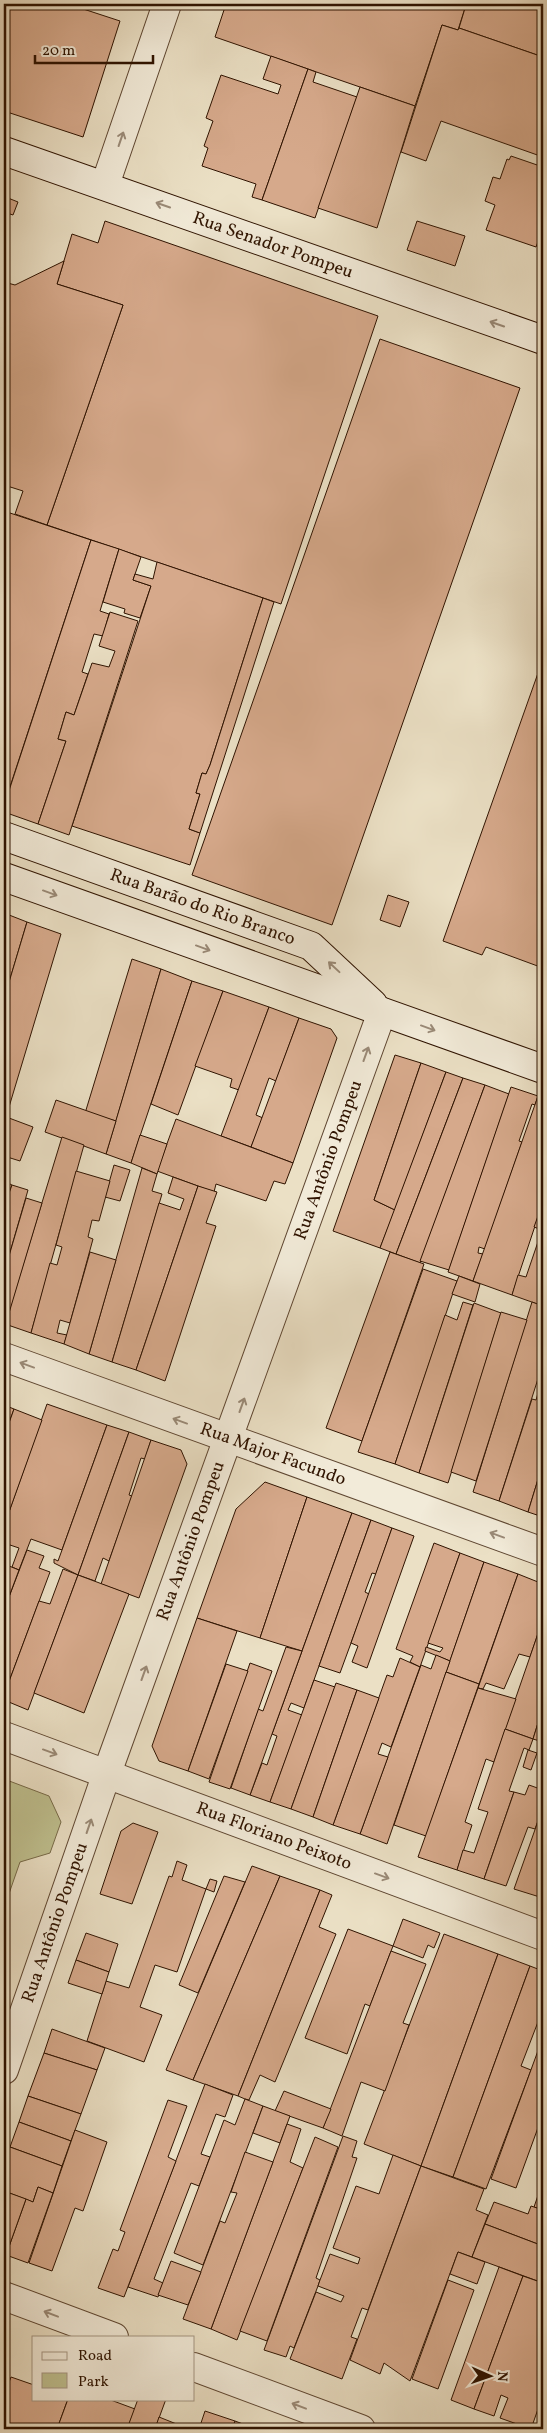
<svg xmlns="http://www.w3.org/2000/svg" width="547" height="2433" font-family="Vollkorn,serif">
<rect width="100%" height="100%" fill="#ebe0c5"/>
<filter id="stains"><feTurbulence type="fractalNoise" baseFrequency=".004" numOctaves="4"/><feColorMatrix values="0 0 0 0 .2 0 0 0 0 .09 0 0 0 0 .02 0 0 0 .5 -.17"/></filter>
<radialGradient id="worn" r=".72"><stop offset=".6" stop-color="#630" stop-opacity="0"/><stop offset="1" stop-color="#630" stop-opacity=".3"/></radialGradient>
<!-- green -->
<polygon fill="#bfc08f" stroke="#776a48" points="4,1779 49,1796 61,1822 50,1853 20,1862 4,1908"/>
<!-- building -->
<g fill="#d6a98b" stroke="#2f1300">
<polygon points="4,4 68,4 120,21 83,137 4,111"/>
<polygon points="226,4 462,4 466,5 458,30 442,25 415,106 215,37"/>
<polygon points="462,4 543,4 543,57 459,28 466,5"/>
<polygon points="442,25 458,30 459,28 543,57 543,157 441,121 426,161 401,152"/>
<polygon points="271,56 308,69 262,200 252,197 256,184 202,166 208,148 204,146 213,121 206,118 221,75 278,94 281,85 263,79"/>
<polygon points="308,69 316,72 313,82 357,97 315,218 262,200"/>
<polygon points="360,87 415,106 377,228 318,208"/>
<polygon points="511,156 543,167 543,240 539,239 536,247 486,230 495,205 485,201 493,177 500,179 507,159 509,160"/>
<polygon points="8,198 18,202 13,215 4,212"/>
<polygon points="105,221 378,316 281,604 47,525 123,305 57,284 72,234 98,243"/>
<polygon points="417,221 465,236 455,266 407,250"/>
<polygon points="64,261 57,284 123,305 47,525 15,514 23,491 4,485 4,282 15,285"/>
<polygon points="380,339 520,388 332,925 192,875"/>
<polygon points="4,511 91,540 5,802 4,802"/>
<polygon points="91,540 119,549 100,611 109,614 103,636 94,634 82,672 88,674 74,715 66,712 58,739 66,741 38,824 4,812 4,806"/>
<polygon points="119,549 141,557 133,580 151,586 140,618 124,613 125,609 103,602"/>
<polygon points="157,562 263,598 210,765 206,774 202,773 196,793 200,794 189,829 200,833 190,865 72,826 151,586 133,580 135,574 153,579"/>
<polygon points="263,598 274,602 200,833 189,829 200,794 196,793 202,773 206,774 210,765"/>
<polygon points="110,612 138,621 69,835 38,824 66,741 58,739 66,712 74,715 92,663 109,667 115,651 99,646"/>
<polygon points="543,659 543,968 486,947 482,955 443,941"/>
<polygon points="388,895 409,902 400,927 380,920"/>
<polygon points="4,913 27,922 4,999"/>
<polygon points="27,922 61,934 6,1117 4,1116 4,999"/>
<polygon points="132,959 161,969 116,1121 87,1113 86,1110"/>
<polygon points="161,969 192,981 131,1163 106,1154"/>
<polygon points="192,981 223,991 178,1115 151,1104"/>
<polygon points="223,991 269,1007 239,1090 230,1087 232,1079 195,1066"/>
<polygon points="269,1007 299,1018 276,1081 269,1078 256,1115 263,1118 251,1147 221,1136"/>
<polygon points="299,1018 331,1029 337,1038 293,1163 251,1147"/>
<polygon points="395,1055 421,1063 374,1200 395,1210 380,1248 333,1231"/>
<polygon points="421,1063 446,1072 395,1210 374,1200"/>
<polygon points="446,1072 463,1078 396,1254 380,1248"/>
<polygon points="463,1078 485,1085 420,1263 396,1254"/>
<polygon points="485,1085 509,1094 449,1270 420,1261"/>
<polygon points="511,1087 538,1096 535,1105 532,1104 519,1141 522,1142 485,1249 479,1247 478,1253 483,1254 473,1281 448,1272"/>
<polygon points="538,1096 543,1098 543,1202 512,1295 473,1281"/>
<polygon points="56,1100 116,1121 106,1154 45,1132"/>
<polygon points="4,1116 9,1118 4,1132"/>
<polygon points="9,1118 33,1127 20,1161 4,1156 4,1132"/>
<polygon points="176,1119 293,1163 285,1184 274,1181 266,1201 216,1184 214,1192 157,1171"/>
<polygon points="140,1135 167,1144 157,1174 131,1163"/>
<polygon points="62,1137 84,1145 31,1333 5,1324"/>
<polygon points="114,1165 130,1170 120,1201 105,1197"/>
<polygon points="142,1168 157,1174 152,1191 162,1194 112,1362 89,1354"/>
<polygon points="76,1171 110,1181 99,1221 92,1220 88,1237 93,1239 70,1323 60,1320 57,1333 67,1335 64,1344 31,1333 50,1263 57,1265 62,1247 56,1245"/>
<polygon points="173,1177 198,1186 136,1370 112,1362 159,1203 180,1210 182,1204 184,1199 168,1193"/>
<polygon points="4,1181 12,1185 4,1207"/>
<polygon points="12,1185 28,1190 4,1273 4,1207"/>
<polygon points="198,1186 217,1192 206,1223 216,1226 165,1381 136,1370"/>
<polygon points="26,1198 42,1203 9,1313 4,1311 4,1273"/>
<polygon points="543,1202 543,1306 512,1295 518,1275 526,1277 542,1230 534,1227"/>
<polygon points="90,1252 116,1260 89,1354 64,1344"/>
<polygon points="390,1252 424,1264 362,1441 326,1428"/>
<polygon points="423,1269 457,1281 395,1464 358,1452"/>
<polygon points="459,1276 480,1284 475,1302 452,1294"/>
<polygon points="463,1302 473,1305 419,1473 395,1464 445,1315 457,1320"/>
<polygon points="532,1302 543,1306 539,1318 543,1320 540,1330 543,1331 543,1363 499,1501 473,1492"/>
<polygon points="474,1303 501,1313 448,1483 419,1473"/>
<polygon points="501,1312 527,1320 476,1481 451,1472"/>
<polygon points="543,1376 543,1463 528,1512 499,1501 532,1399 536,1400"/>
<polygon points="47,1404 107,1425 62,1550 31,1539 19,1570 12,1567 19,1548 4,1543 4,1526"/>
<polygon points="4,1405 14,1409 4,1437"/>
<polygon points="14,1409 42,1420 4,1526 4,1437"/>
<polygon points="107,1425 129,1432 78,1575 54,1563 54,1559 58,1561 62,1550"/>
<polygon points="129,1432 151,1440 145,1459 141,1458 129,1495 132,1496 109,1561 103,1558 95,1581 78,1575"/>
<polygon points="151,1440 181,1450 187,1464 139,1598 101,1584"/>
<polygon points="543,1463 543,1517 528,1512"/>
<polygon points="265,1482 307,1497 260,1638 197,1618 236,1509"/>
<polygon points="307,1497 352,1513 302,1651 260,1638"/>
<polygon points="352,1513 371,1520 304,1708 291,1703 288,1710 302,1715 270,1802 250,1795 262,1763 267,1765 277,1736 272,1734"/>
<polygon points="371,1520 392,1528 376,1574 372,1573 365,1592 369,1594 340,1673 319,1666"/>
<polygon points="392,1528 414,1536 367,1668 352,1662 358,1646 351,1643"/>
<polygon points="434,1543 460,1553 420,1667 410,1662 413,1656 396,1649"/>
<polygon points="27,1550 44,1556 39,1568 50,1572 4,1695 4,1610"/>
<polygon points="460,1553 484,1562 450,1661 425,1651 426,1647 440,1652 443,1648 428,1643"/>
<polygon points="484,1562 518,1574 479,1684 446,1672"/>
<polygon points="4,1564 19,1570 4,1610"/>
<polygon points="63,1569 78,1575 28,1710 4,1700 4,1695 39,1601 50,1604"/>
<polygon points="518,1574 543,1584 543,1619 530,1657 519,1654 504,1689 486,1683 483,1689 478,1688"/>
<polygon points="78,1575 129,1594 84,1713 34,1693"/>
<polygon points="197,1618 237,1631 188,1771 159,1761 152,1746"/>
<polygon points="543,1619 543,1707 533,1739 505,1729"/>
<polygon points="286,1647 302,1651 250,1795 231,1788 258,1709 263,1711"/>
<polygon points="436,1655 450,1661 387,1844 360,1834 421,1665 431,1669"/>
<polygon points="400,1658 420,1667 391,1747 382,1743 378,1754 388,1757 360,1834 333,1825 387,1675 393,1677"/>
<polygon points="250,1663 272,1671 230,1789 209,1782"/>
<polygon points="226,1664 248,1671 209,1779 188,1771"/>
<polygon points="446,1672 479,1684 426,1836 394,1825"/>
<polygon points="314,1680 335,1687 291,1809 270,1802"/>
<polygon points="336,1683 357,1690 313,1817 291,1809"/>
<polygon points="478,1688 516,1699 494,1762 486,1759 465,1822 472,1825 457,1870 418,1857"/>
<polygon points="357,1690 379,1698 333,1825 313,1817"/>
<polygon points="543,1707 543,1742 533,1739"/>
<polygon points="505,1729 533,1739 529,1750 524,1748 509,1791 514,1792 484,1879 457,1870 463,1850 474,1853 488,1812 478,1809"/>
<polygon points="528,1750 537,1753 531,1770 523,1767"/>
<polygon points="529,1785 543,1790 543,1807 535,1829 528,1827 506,1886 484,1879 514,1792 525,1795"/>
<polygon points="543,1807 543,1898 514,1889"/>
<polygon points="133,1823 158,1832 132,1904 100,1894 121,1831"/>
<polygon points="177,1861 187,1865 182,1880 206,1889 177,1972 155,1965 140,2007 162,2015 144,2062 87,2041 106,1981 129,1988 169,1876 172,1877"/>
<polygon points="252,1866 280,1876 193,2080 166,2070"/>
<polygon points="224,1876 245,1882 198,1993 179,1985"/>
<polygon points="280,1876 320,1890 238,2096 193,2080"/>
<polygon points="210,1879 217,1881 214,1892 206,1889"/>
<polygon points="320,1890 332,1895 319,1927 336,1934 275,2082 260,2075 249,2100 245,2099 238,2096"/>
<polygon points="403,1919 440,1933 434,1948 428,1945 423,1958 393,1946"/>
<polygon points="348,1929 393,1946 370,2006 365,2004 347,2054 305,2038"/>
<polygon points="86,1933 118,1944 109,1972 76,1960"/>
<polygon points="444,1934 498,1954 421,2166 364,2144"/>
<polygon points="391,1951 426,1964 403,2023 409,2025 385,2091 361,2082 342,2136 323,2128"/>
<polygon points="498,1954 530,1966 453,2177 421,2166"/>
<polygon points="76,1960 109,1972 102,1994 68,1983"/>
<polygon points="530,1966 543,1971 543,2009 521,2066 531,2070 486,2189 453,2177"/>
<polygon points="52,2029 105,2048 97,2070 44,2053"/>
<polygon points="543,2037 543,2114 516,2188 491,2179"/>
<polygon points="44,2053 97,2070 81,2114 28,2096"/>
<polygon points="205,2084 233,2095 225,2117 216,2114 201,2154 210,2157 201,2181 199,2186 191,2183 154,2279 163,2283 158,2297 128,2287"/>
<polygon points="284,2091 331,2109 323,2128 275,2111"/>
<polygon points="28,2096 81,2114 71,2141 19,2122"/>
<polygon points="245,2099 263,2106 203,2265 174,2253 224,2120 235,2125"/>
<polygon points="168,2100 187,2106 168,2157 176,2161 124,2297 98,2288 113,2249 118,2251 125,2232 120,2230"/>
<polygon points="263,2106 290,2116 280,2143 253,2133"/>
<polygon points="19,2122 71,2141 62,2166 10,2147"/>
<polygon points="287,2124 301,2129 290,2162 303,2168 237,2340 211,2329"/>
<polygon points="75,2130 107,2142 83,2211 75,2208 52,2271 29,2263"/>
<polygon points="343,2136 357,2141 352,2157 357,2158 316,2278 320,2280 318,2286 294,2348 290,2346 286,2357 264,2350"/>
<polygon points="315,2137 338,2147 267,2341 240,2331"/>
<polygon points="10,2147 62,2166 53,2193 38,2187 33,2202 4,2191 4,2164"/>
<polygon points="245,2152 273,2162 211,2329 183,2319 220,2221 225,2223 237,2193 231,2192"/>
<polygon points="393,2155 421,2166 368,2310 362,2308 351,2337 357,2339 342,2379 290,2359 316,2292 341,2302 344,2296 318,2286 320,2280 330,2254 358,2264 360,2258 333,2248 356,2186 379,2194"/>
<polygon points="421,2166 484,2189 476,2210 488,2215 472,2257 458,2252 410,2381 384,2363 380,2374 350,2360"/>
<polygon points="543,2181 543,2210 534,2207"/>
<polygon points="38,2187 53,2193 28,2263 6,2255 26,2199 33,2202"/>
<polygon points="4,2191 26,2199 6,2255 4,2254"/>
<polygon points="494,2202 528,2214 531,2206 543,2210 543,2246 485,2224"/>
<polygon points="485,2224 543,2246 543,2283 472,2257"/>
<polygon points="458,2252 485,2262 477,2284 450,2274"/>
<polygon points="171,2261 201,2272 188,2305 158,2295"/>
<polygon points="499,2267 523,2276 474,2409 451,2400"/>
<polygon points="523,2276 543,2283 543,2410 538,2409 531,2429 500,2418 508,2398 501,2395 494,2416 474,2409"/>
<polygon points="448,2280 474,2290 438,2389 412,2379"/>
<polygon points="11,2377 34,2385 34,2399 68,2399 57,2429 4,2429 4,2396"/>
<polygon points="68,2399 108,2399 135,2409 127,2429 57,2429"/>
<polygon points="138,2399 166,2399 155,2429 127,2429"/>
<polygon points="205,2411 235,2421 232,2429 199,2429"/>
<polygon points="159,2417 189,2429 155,2429"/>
<polygon points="235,2421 256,2429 232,2429"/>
</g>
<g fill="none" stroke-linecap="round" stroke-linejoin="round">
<defs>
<g id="street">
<polyline points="105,185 167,4"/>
<path id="s1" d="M4,1357L543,1552"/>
<path id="s2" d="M4,1736L543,1936"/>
<path id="s3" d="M4,2070L107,1773L382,1012"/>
<polyline points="4,2296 114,2337"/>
<polyline points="194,2367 361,2429"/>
</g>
<g id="secondary">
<path id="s4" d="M4,151L543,340"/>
<path id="s5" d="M4,836L311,946L373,1004"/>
<polyline points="4,877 543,1069"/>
</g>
</defs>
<!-- street casing -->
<use href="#street" stroke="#5e4631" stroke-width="30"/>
<!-- secondary casing -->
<use href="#secondary" stroke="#2f1300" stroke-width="30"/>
<!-- street -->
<use href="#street" stroke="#f2ebd9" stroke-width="28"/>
<!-- secondary -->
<use href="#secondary" stroke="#f2ebd9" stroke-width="28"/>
</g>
<!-- one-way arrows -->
<defs><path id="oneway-shaft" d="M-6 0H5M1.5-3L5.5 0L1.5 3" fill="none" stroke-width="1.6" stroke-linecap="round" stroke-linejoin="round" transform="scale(1.25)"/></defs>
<g stroke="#9a8a77">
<use href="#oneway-shaft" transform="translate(121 139) rotate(-71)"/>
<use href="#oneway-shaft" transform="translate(163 205) rotate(-161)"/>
<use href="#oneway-shaft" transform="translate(497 324) rotate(-161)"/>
<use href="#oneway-shaft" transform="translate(50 893) rotate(20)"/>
<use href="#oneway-shaft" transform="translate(203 948) rotate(20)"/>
<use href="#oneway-shaft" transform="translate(334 967) rotate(-137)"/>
<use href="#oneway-shaft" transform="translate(428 1028) rotate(20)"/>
<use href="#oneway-shaft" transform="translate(366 1054) rotate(-70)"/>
<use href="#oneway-shaft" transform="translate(27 1365) rotate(-160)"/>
<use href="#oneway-shaft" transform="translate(242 1405) rotate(-70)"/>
<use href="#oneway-shaft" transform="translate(180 1421) rotate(-160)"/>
<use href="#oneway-shaft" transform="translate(497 1535) rotate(-160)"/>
<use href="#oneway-shaft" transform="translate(144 1673) rotate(-70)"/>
<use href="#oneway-shaft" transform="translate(50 1752) rotate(20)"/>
<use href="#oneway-shaft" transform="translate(89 1826) rotate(-71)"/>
<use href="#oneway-shaft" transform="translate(382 1876) rotate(20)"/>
<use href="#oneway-shaft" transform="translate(51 2314) rotate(-159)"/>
<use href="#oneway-shaft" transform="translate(299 2406) rotate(-159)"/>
</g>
<g text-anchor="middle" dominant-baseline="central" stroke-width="5" stroke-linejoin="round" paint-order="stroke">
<!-- street labels -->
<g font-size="18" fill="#2f1300" stroke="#f2ebd9">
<text stroke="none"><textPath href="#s4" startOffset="285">Rua Senador Pompeu</textPath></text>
<text stroke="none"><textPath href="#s5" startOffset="211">Rua Barão do Rio Branco</textPath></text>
<text stroke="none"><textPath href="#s3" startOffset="966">Rua Antônio Pompeu</textPath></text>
<text stroke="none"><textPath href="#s1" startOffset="286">Rua Major Facundo</textPath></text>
<text stroke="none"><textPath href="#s3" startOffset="561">Rua Antônio Pompeu</textPath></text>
<text stroke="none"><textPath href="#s2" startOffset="288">Rua Floriano Peixoto</textPath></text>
<text stroke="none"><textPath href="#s3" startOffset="156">Rua Antônio Pompeu</textPath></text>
</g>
</g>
<!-- margin -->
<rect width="547" height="2433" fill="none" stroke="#ebe0c5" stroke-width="20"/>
<rect x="5" y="5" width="537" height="2423" fill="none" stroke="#2f1300" stroke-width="2.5"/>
<rect x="10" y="10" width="527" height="2413" fill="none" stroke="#2f1300"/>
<!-- legend -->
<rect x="32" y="2336" width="162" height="65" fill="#f2ebd9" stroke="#a49582"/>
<rect x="42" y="2352" width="25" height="8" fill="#f2ebd9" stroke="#a49582"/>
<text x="78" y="2360" font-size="15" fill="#2f1300">Road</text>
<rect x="42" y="2373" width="25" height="15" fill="#bfc08f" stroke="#a49582"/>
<text x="78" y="2386" font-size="15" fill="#2f1300">Park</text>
<!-- north arrow -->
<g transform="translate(490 2376) rotate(92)" stroke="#f2ebd9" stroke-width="4" paint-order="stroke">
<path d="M0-4L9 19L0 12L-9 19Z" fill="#2f1300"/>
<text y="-8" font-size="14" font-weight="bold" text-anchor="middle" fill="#2f1300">N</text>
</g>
<!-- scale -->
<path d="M35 55v8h118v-8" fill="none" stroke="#2f1300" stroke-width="2.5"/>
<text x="42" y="55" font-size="15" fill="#2f1300" stroke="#f2ebd9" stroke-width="4" paint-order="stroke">20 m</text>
<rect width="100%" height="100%" filter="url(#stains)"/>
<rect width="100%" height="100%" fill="url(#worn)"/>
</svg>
